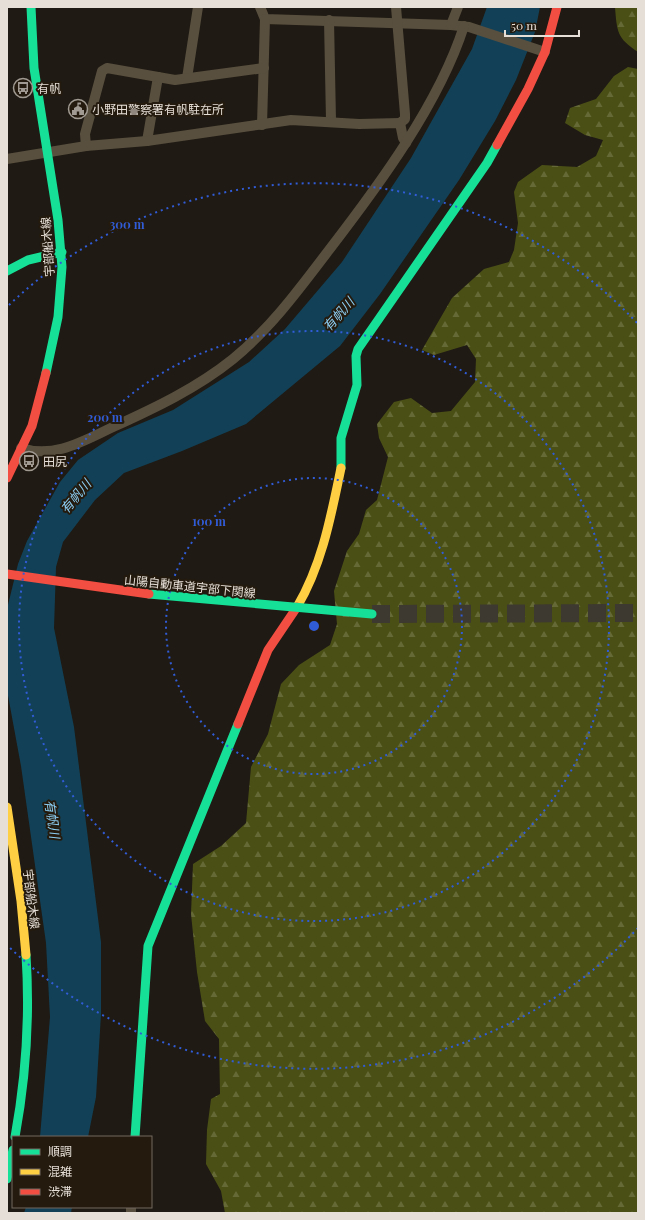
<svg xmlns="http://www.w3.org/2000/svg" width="645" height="1220" font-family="'Playfair Display','Noto Sans JP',serif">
<defs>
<pattern id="forest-firs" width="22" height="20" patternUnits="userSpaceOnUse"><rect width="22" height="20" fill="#4a5015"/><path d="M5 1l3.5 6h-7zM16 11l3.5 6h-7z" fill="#646936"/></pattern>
</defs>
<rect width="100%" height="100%" fill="#1f1a13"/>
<!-- forest -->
<g fill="url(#forest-firs)">
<path d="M615,7H638V52C617,38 617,32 615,7Z"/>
<polygon points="628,67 638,69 638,1213 225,1213 221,1191 206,1164 207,1130 211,1099 220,1094 219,1039 205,1021 197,972 191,914 193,864 221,846 246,823 251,767 268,734 281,684 299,665 330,645 337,624 334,591 347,551 359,534 366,510 377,500 388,457 379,438 377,424 394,402 411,398 432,413 451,411 475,382 476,359 467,345 434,355 422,350 452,298 484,269 509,262 514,250 518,223 514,192 518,182 542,165 577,167 596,156 603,140 585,135 565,123 570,108 596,99 614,76"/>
</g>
<!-- water -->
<g fill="#124157">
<polygon points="487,7 540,7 535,32 516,80 495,121 459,180 380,294 340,346 246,424 182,451 124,473 95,500 63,542 56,567 54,628 74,727 101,942 101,1014 96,1097 88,1137 40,1137 50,1017 46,943 21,766 7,690 7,609 18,564 27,541 60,482 78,460 118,433 173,410 249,362 285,329 342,262 411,158 472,49"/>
<polygon points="26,1207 72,1207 71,1213 24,1213"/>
</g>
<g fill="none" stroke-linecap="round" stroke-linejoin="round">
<!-- highway-tunnel -->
<polyline stroke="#3d3830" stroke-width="18" stroke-dasharray="18 9" stroke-linecap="butt" points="372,614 638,613"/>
<!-- street -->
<g stroke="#584f3f" stroke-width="10">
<polyline points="260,7 265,19 451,25 469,27 545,52"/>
<polyline points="396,7 405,114 405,119 400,123"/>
<polyline points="329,20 331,121"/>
<polyline points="451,25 458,7"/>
<polyline points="187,78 198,7"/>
<polyline points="262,125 265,19"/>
<polyline points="147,141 158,77"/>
<polyline points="86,146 85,134 102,71 107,68 175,80 264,68"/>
<polyline points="7,159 86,146 147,141 291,120 359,124 400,123 403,138 406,143"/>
<path d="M21,448C54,459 83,441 113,427C155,408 197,388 233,359C271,328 300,288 329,250C379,185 439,104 464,26"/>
<polyline points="131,1213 131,1207"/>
</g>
<!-- fast -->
<g stroke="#16e098" stroke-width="9">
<polyline points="31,7 34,68 58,220 62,267 58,317 46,373"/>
<polyline points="7,271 28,260 62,252"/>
<polyline points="341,468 341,438 357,385 356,356 358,349 487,163 497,145"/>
<path d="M15,1137C26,1077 30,1016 26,955"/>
<polyline points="135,1137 148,946 238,724"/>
<polyline points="7,1179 13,1150"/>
</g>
<!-- slow -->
<g stroke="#ffcf43" stroke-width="9">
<path d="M297,607C322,565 331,516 341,468"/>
<polyline points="7,807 21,901 26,955"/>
</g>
<!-- jam -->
<g stroke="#f24e42" stroke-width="9">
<polyline points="497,145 528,89 545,52 557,7"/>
<polyline points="7,478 32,426 46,373"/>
<polyline points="238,724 268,650 297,607"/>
</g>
<!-- fast-bridge -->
<polyline stroke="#16e098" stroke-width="9" points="149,594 372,614"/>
<!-- jam-bridge -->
<polyline stroke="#f24e42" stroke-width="9" points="7,574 149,594"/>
</g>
<!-- distance rings -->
<g fill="none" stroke="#315cd8" stroke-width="2" stroke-dasharray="2 4">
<circle cx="314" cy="626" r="148"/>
<circle cx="314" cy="626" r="295"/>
<path d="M638 928A443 443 0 0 1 9 947M9 305A443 443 0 0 1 638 324"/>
</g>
<!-- icons -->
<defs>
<symbol id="bus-ring" viewBox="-11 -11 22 22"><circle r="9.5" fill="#241b0e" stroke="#a09a92" stroke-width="1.5"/><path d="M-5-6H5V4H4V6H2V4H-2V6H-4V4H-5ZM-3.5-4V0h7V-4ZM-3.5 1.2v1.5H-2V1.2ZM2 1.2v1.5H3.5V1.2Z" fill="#a09a92"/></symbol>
<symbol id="civic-ring" viewBox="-11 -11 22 22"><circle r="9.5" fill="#241b0e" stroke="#a09a92" stroke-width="1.5"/><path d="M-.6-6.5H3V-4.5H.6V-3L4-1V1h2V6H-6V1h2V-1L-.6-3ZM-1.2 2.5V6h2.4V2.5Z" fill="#a09a92"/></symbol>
</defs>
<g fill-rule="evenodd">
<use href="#bus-ring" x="12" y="77" width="22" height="22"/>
<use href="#civic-ring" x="67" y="98" width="22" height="22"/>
<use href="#bus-ring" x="18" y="450" width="22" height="22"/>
</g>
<g text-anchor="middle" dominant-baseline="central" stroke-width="4" stroke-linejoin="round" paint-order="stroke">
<!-- poi labels -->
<g font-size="12" fill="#e6dfd7" stroke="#241b0e" text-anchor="start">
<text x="37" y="88">有帆</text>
<text x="92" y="109">小野田警察署有帆駐在所</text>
<text x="43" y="461">田尻</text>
</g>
<!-- street labels -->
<g font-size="12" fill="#e6dfd7" stroke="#241b0e">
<text transform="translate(47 247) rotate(-94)">宇部船木線</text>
<text transform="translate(190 586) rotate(6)">山陽自動車道宇部下関線</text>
<text transform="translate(32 899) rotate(83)">宇部船木線</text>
</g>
<!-- water labels -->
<g font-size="13" font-style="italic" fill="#8ccff5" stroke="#241b0e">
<text transform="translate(338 314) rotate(-49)">有帆川</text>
<text transform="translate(75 496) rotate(-50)">有帆川</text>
<text transform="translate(53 819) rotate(82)">有帆川</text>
</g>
</g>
<circle cx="314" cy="626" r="6" fill="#315cd8" stroke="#241b0e" stroke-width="2"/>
<g font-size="12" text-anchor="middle" font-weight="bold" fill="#315cd8" stroke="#241b0e" stroke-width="4" stroke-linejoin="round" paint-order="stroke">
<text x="127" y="229">300 m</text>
<text x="105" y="422">200 m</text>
<text x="209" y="526">100 m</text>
</g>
<!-- border -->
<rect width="645" height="1220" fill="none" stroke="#e6dfd7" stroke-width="16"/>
<!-- legend -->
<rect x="12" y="1136" width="140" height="72" fill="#241b0e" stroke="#72695e"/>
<rect x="20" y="1149" width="20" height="6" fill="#16e098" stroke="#72695e"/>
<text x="48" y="1156" font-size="12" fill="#e6dfd7">順調</text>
<rect x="20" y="1169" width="20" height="6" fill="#ffcf43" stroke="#72695e"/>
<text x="48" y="1176" font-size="12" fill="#e6dfd7">混雑</text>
<rect x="20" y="1189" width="20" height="6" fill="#f24e42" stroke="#72695e"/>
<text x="48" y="1196" font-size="12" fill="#e6dfd7">渋滞</text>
<!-- scale -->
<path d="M505 30v6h74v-6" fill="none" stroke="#e6dfd7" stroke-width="2"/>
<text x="511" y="30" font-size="12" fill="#e6dfd7" stroke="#241b0e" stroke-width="3" paint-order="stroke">50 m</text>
</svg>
